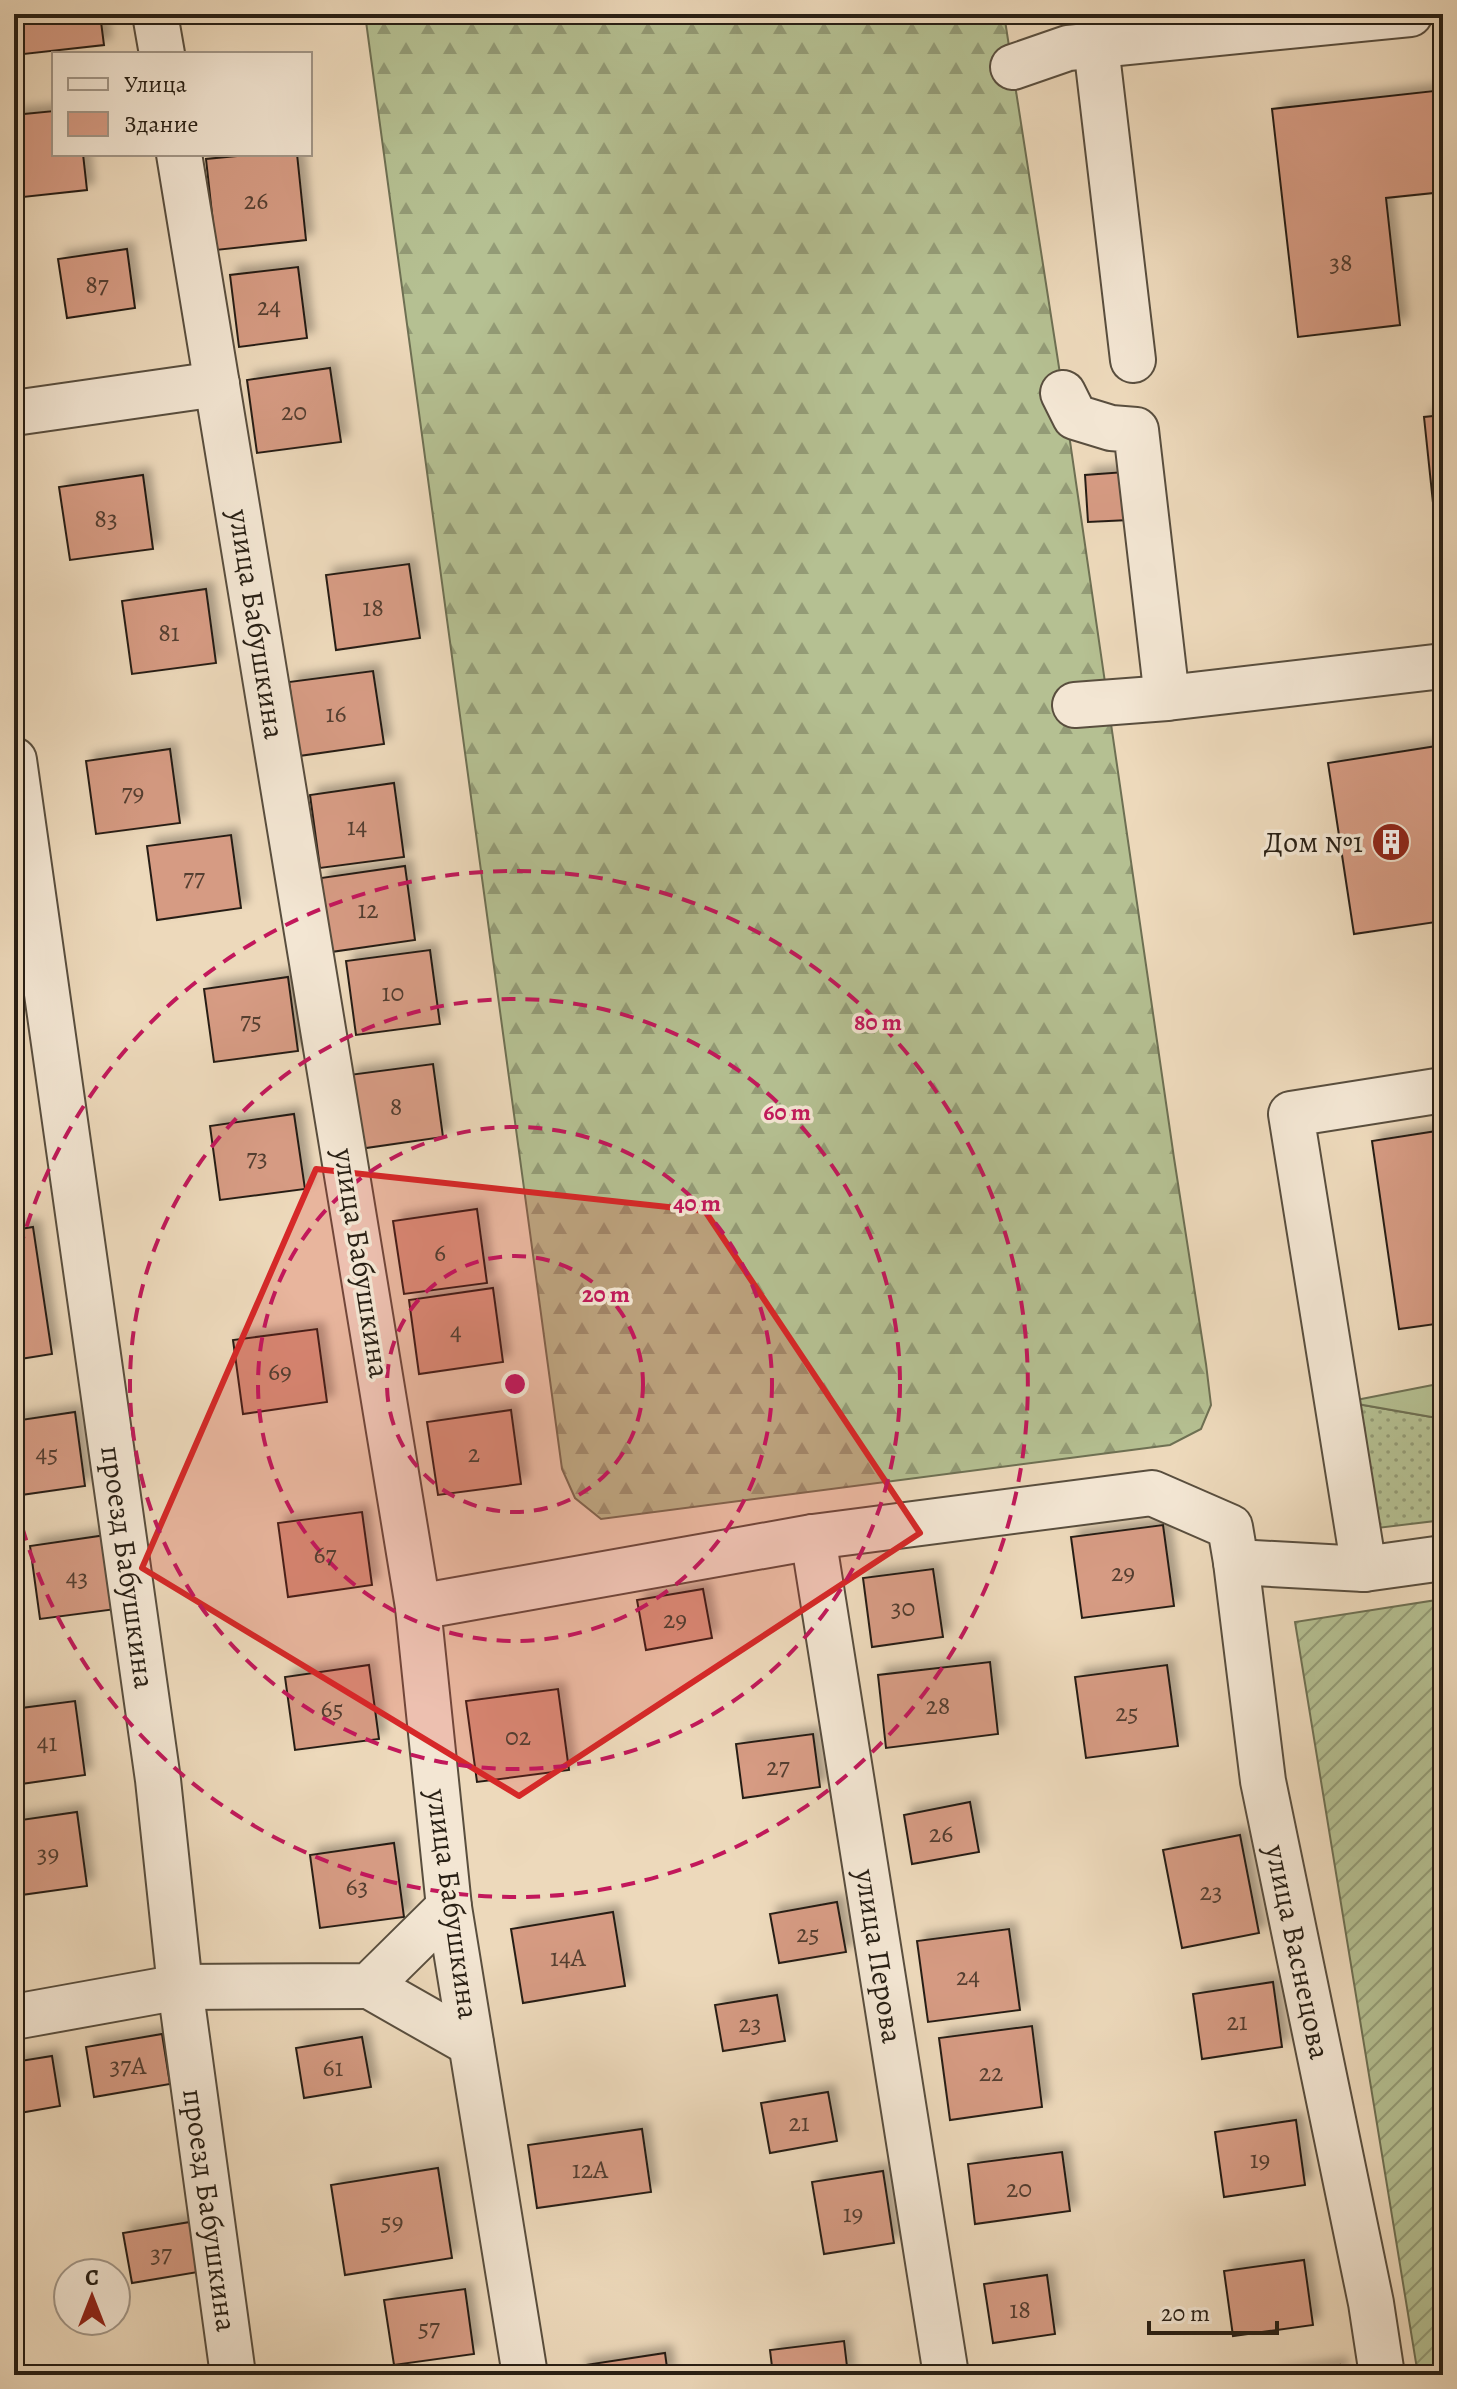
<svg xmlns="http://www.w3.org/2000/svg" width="1457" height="2389" font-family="Alegreya,serif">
<defs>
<pattern id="grass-dots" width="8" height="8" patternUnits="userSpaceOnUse" patternTransform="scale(2)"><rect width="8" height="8" fill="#b5c092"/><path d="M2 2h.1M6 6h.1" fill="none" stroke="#939b76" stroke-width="1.8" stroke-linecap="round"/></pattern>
<pattern id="forest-firs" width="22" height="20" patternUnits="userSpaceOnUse" patternTransform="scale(2)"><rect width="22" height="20" fill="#b5c092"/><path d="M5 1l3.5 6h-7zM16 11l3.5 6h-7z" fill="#939b76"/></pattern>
<pattern id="garden-furrows" width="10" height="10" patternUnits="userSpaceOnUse" patternTransform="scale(2)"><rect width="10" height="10" fill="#b5c092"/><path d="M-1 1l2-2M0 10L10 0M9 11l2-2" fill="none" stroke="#939b76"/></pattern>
<filter id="shadow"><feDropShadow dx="7" dy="-7" stdDeviation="4" flood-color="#0004"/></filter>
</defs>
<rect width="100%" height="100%" fill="#edd9bb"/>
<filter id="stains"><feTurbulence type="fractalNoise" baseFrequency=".0025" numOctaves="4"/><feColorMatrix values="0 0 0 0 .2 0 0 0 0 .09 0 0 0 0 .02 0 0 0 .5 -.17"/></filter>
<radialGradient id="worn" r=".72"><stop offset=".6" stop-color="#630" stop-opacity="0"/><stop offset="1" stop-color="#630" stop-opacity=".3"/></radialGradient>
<!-- grass -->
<polygon fill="url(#grass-dots)" stroke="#6e7053" stroke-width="2" points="1346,1402 1443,1419 1443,1520 1361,1530"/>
<!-- forest -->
<polygon fill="url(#forest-firs)" stroke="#6e7053" stroke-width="2" points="365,14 1004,14 1063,393 1174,1158 1206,1364 1211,1405 1201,1429 1170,1445 601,1519 575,1498 562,1469"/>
<!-- park -->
<polygon fill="#b5c092" stroke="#6e7053" stroke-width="2" points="1443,1383 1443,1419 1346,1402"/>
<!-- garden -->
<polygon fill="url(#garden-furrows)" stroke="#6e7053" stroke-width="2" points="1443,1599 1443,2375 1418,2375 1295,1622"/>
<!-- building -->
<g fill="#d69b83" stroke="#281f14" stroke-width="2" filter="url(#shadow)">
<polygon points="14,14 100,14 104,45 15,55"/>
<polygon points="1443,90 1443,192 1386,198 1400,325 1298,337 1272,109"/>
<polygon points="54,111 54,154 83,154 87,190 14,198 14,115"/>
<polygon points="258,154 297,154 306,240 216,250 206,159"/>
<polygon points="127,249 135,308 67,318 58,259"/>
<polygon points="298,267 307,338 239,347 230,275"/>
<polygon points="330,368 341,442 257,453 247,380"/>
<polygon points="1443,415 1443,598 1424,417"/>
<polygon points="1125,472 1129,520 1088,522 1085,475"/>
<polygon points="143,475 153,549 70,560 59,487"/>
<polygon points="409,564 420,638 336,650 326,575"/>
<polygon points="206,589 216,663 132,674 122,601"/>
<polygon points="373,671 384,744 299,756 289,682"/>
<polygon points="1443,745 1443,921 1354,934 1328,763"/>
<polygon points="170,749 180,823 96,834 86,761"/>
<polygon points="394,783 404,857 320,868 310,795"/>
<polygon points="231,835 241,908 157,920 147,846"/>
<polygon points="405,866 415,940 331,952 321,878"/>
<polygon points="430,950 440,1024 356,1035 346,961"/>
<polygon points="288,977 298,1051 214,1062 204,989"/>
<polygon points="433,1064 443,1137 359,1149 349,1075"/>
<polygon points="294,1114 305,1189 220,1200 210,1126"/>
<polygon points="1443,1130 1443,1323 1399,1329 1372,1141"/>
<polygon points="477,1209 487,1283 404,1294 393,1221"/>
<polygon points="33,1227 52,1354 14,1360 14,1230"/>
<polygon points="493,1288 503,1362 419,1374 409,1300"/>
<polygon points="317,1329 327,1402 243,1414 233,1340"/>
<polygon points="511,1410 521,1484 438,1495 427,1422"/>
<polygon points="75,1412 85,1486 14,1496 14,1421"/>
<polygon points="362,1512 372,1585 288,1597 278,1523"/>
<polygon points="1163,1525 1174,1606 1082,1618 1071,1537"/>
<polygon points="113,1534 124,1608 40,1619 30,1546"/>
<polygon points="933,1569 943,1637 872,1647 863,1578"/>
<polygon points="703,1589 712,1638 646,1650 637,1600"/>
<polygon points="990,1662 998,1734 886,1748 878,1675"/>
<polygon points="369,1665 379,1739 295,1750 285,1677"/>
<polygon points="1167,1665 1178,1746 1086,1758 1075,1677"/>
<polygon points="558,1689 569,1770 477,1782 466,1701"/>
<polygon points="75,1701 85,1775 14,1785 14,1709"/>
<polygon points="813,1734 820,1787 743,1798 736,1744"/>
<polygon points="970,1802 979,1852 912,1864 904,1815"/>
<polygon points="77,1812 87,1886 14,1896 14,1821"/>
<polygon points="1240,1835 1259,1933 1182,1948 1163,1850"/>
<polygon points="394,1843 404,1917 320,1928 310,1855"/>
<polygon points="837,1902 846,1952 779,1963 770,1914"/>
<polygon points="613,1912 625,1986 523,2003 511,1929"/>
<polygon points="1009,1929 1020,2010 928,2022 917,1941"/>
<polygon points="1273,1982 1282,2047 1202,2059 1193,1994"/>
<polygon points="777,1995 785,2041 723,2051 715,2005"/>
<polygon points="1032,2026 1042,2107 950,2120 939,2038"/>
<polygon points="162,2034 170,2084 94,2097 86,2047"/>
<polygon points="362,2037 371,2087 304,2098 296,2048"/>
<polygon points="52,2056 60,2106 14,2114 14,2062"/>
<polygon points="828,2092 837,2141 770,2153 761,2103"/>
<polygon points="1296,2120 1305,2185 1224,2197 1215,2132"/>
<polygon points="642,2129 651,2192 537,2208 528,2145"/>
<polygon points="1062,2152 1070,2211 975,2224 968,2164"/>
<polygon points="438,2168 452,2258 345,2275 331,2185"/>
<polygon points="883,2171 894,2243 824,2254 812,2182"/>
<polygon points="190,2222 198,2272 132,2283 123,2233"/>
<polygon points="1304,2260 1313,2325 1233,2336 1224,2271"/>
<polygon points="1047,2275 1055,2334 993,2343 984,2284"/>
<polygon points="465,2289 474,2354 394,2365 384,2300"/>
<polygon points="844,2341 848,2375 773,2375 770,2350"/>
<polygon points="665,2353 668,2375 581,2375 579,2366"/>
<polygon points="1340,2365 1341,2375 1272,2375"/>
</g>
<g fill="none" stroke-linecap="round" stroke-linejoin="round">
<defs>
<g id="minor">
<polyline points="155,14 162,54"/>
<polyline points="1096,46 1133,360"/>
<polyline points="1013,67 1068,48 1410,14"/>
<polyline points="179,154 418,1607 449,1907 525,2375"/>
<polyline points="1063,393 1075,417 1111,428 1136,430 1167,698"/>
<polyline points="14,413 217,384"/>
<polyline points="1075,705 1167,698 1443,666"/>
<polyline points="14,760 158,1780 180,1987 233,2375"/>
<polyline points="813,1537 946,2375"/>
<polyline points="1236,1562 1364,1569 1443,1558"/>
<polyline points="1364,1569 1291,1114 1443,1090"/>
<polyline points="418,1607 813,1537 1152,1493 1230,1527 1236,1562 1263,1781 1371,2303 1382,2375"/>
<polyline points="369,1986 471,2044"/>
<polyline points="14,2017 180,1987 369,1986 449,1907"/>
</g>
</defs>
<!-- minor casing -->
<use href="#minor" stroke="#594e3e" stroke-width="48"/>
<!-- minor -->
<use href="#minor" stroke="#f3e6d3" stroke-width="44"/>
</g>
<!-- marked area -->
<path fill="#d62828" fill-opacity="0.2" stroke="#d62828" stroke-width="6" stroke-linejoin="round" d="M316,1169L705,1211L920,1533L519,1796L142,1568Z"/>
<!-- distance rings -->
<g fill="none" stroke="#c2185b" stroke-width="4" stroke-dasharray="14 10">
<circle cx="515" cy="1384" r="128"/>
<circle cx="515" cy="1384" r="257"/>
<circle cx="515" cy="1384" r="385"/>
<path d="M14 1273A513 513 0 1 1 14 1495"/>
</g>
<!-- icons -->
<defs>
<symbol id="building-disc" viewBox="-11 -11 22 22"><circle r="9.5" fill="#8f2418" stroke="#f3e6d3"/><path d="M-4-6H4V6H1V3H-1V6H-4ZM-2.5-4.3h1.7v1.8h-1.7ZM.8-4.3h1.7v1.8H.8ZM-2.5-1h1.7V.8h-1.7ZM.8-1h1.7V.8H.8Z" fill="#fff"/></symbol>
</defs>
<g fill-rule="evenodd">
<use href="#building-disc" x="1369" y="820" width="44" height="44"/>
</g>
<g text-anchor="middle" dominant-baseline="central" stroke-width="7" stroke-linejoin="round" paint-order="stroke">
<!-- number labels -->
<g font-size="26" fill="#543e30">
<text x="256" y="200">26</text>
<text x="1341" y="262">38</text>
<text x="97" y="284">87</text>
<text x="269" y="306">24</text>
<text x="294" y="411">20</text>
<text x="106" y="518">83</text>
<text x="373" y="607">18</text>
<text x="169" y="632">81</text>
<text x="336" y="713">16</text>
<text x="133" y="792">79</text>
<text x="357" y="826">14</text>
<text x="194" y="877">77</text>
<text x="368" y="909">12</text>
<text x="393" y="992">10</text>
<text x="251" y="1020">75</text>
<text x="396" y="1106">8</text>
<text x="257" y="1157">73</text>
<text x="440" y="1252">6</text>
<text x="456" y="1331">4</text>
<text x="280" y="1371">69</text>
<text x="47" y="1453">45</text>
<text x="474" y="1453">2</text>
<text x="325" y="1554">67</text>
<text x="1123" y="1572">29</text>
<text x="77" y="1577">43</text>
<text x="903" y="1607">30</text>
<text x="675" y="1619">29</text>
<text x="938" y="1705">28</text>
<text x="332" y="1708">65</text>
<text x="1127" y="1712">25</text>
<text x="518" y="1736">02</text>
<text x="47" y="1742">41</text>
<text x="778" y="1766">27</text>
<text x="941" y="1833">26</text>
<text x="48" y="1853">39</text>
<text x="357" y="1886">63</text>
<text x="1211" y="1891">23</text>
<text x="808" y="1933">25</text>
<text x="568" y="1957">14А</text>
<text x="968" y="1976">24</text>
<text x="1237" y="2021">21</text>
<text x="750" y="2023">23</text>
<text x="128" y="2065">37А</text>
<text x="333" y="2067">61</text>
<text x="991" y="2072">22</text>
<text x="799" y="2122">21</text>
<text x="1260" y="2159">19</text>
<text x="590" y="2169">12А</text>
<text x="1019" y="2188">20</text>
<text x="853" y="2213">19</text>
<text x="392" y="2221">59</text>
<text x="161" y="2253">37</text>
<text x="1020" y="2309">18</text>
<text x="429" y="2327">57</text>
</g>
<!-- street labels -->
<g font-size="30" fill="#281f14" stroke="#f3e6d3">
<text transform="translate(257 624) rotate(81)">улица Бабушкина</text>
<text transform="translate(362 1263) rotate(81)">улица Бабушкина</text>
<text transform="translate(128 1567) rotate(82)">проезд Бабушкина</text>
<text transform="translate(453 1904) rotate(82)">улица Бабушкина</text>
<text transform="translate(1298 1952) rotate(78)">улица Васнецова</text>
<text transform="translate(879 1956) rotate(81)">улица Перова</text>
<text transform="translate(210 2210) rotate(82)">проезд Бабушкина</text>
</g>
<!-- poi labels -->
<g font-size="30" fill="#281f14" stroke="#f3e6d3" text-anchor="end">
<text x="1363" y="842">Дом №1</text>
</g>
</g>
<circle cx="515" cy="1384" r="12" fill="#c2185b" stroke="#f3e6d3" stroke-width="4"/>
<g font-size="24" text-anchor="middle" font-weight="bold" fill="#c2185b" stroke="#f3e6d3" stroke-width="7" stroke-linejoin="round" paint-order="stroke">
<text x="878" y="1030">80 m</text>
<text x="787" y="1120">60 m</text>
<text x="697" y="1211">40 m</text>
<text x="606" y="1302">20 m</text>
</g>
<!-- margin -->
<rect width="1457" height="2389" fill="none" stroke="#edd9bb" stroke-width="48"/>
<rect x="16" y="16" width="1425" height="2357" fill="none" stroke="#281f14" stroke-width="4"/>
<rect x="24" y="24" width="1409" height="2341" fill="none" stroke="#281f14" stroke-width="2"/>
<!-- legend -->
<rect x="52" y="52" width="260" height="104" fill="#f3e6d3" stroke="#a29687" stroke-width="2"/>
<rect x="68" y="78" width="40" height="12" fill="#f3e6d3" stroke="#a29687" stroke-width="2"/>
<text x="124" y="92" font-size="24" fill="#281f14">Улица</text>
<rect x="68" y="112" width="40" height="24" fill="#d69b83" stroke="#a29687" stroke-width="2"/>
<text x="124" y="132" font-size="24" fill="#281f14">Здание</text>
<!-- north arrow -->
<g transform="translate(92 2297)"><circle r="38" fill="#f3e6d3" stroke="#a29687" stroke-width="2"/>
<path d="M0-6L14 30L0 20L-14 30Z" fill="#8f2418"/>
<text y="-12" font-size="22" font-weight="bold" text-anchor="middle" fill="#281f14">С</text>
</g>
<!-- scale -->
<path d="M1149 2321v12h128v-12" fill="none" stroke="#281f14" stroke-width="4"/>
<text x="1161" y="2321" font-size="24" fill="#281f14" stroke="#f3e6d3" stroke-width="6" paint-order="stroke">20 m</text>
<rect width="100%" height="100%" filter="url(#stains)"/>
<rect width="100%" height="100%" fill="url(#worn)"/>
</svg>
